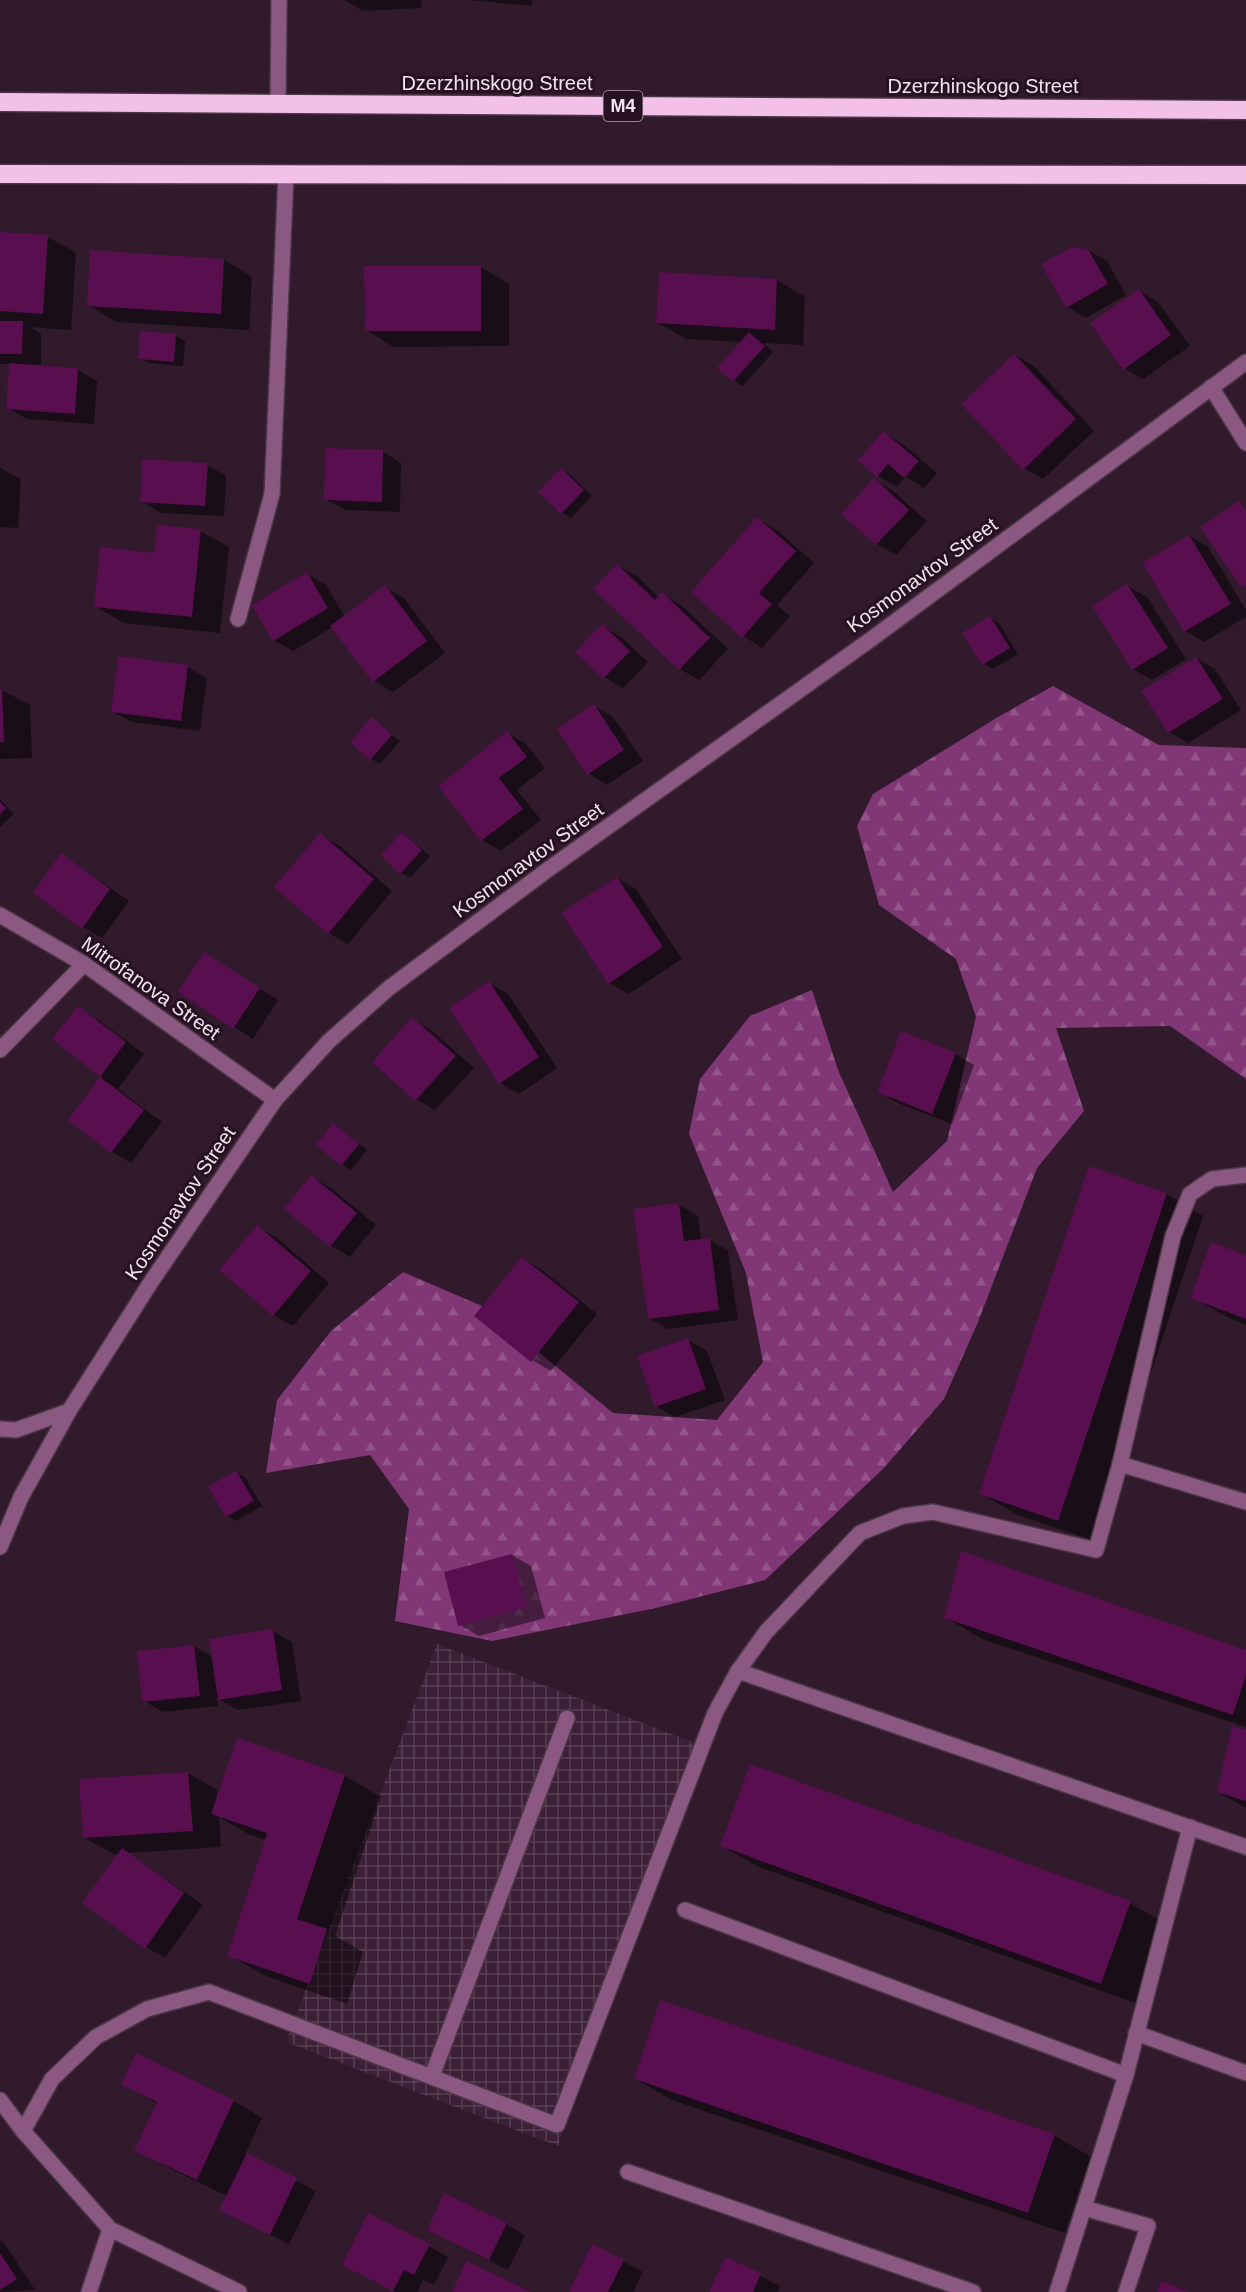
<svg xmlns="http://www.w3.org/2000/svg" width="1246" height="2292" font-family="Helvetica,sans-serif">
<defs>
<pattern id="industrial-grid" width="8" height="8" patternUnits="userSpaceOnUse" patternTransform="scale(1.5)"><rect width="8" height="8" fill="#3c2037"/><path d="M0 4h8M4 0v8" fill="none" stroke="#594054"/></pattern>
<pattern id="forest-firs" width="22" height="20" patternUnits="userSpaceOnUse" patternTransform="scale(1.5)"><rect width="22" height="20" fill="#813775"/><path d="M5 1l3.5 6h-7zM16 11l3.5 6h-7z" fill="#935489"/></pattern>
</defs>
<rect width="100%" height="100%" fill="#301a2c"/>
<!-- industrial -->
<polygon fill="url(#industrial-grid)" points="437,1644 708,1748 558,2146 286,2042"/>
<!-- forest -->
<polygon fill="url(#forest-firs)" points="1053,686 1159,745 1246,748 1246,1079 1170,1026 1056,1028 1084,1111 1037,1168 978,1322 944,1399 883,1469 765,1580 656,1608 492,1641 395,1621 409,1509 370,1455 266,1473 277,1400 331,1331 403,1272 482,1306 613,1413 717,1420 763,1362 746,1273 689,1134 700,1079 750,1016 812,990 838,1070 893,1192 947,1141 976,1017 956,959 879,905 857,826 873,794 998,717"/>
<!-- shadow -->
<g fill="#0007">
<polygon points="344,0 421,0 422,8 363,11"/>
<polygon points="468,0 532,0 532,6"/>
<polygon points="0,233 48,237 76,253 71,330 30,327 41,334 41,367 78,370 97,381 94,424 27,419 8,408 11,364 0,364"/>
<polygon points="1088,250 1107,261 1126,295 1086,318 1067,307"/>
<polygon points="224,260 252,277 249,330 117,322 88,305"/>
<polygon points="481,267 509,284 509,346 394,347 366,330"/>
<polygon points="777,280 805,297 803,345 763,343 773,352 743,386 734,381 742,342 686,339 658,323"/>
<polygon points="1139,291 1158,302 1190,346 1143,379 1124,368"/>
<polygon points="142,333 176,336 185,341 183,366 149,363 139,358"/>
<polygon points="1014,355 1034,366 1094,431 1043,479 1024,468"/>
<polygon points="884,433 903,444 937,473 924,488 906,477 897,487 878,476 860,461"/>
<polygon points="382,451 401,463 400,512 345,510 325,499"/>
<polygon points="207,465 226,476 224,516 161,513 141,501"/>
<polygon points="0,468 21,479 18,528 0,527"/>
<polygon points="561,470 571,475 592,496 571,518 562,512"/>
<polygon points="874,480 893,491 927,521 896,555 877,544 844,514"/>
<polygon points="758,519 777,530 814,563 777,605 790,616 762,648 743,636"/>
<polygon points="200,531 229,547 220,633 124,623 96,607 156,555"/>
<polygon points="1189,536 1208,547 1246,610 1246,617 1204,642 1185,631"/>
<polygon points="617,565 637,576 659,598 662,594 681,605 728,649 699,680 680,669 595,589"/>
<polygon points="307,574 326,585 345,617 385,587 404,598 445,653 393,692 374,681 333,627 293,651 274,640"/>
<polygon points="1127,586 1147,597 1186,659 1152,680 1133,669"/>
<polygon points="990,618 999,623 1018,654 993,669 984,664"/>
<polygon points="602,626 621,637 648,662 623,688 604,677"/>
<polygon points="1196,658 1215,669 1241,710 1188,743 1169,732"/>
<polygon points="188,667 207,678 200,731 132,722 112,711"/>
<polygon points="0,689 30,705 32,758 0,759"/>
<polygon points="594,706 613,717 643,761 607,785 588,773"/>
<polygon points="372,719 400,741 380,764 370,758"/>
<polygon points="507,733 526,744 545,768 517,790 541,820 501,851 482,840 440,786"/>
<polygon points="0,799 14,814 0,827"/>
<polygon points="403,833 430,856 410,878 401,873"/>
<polygon points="320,835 340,846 392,891 348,944 328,933"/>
<polygon points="62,855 129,901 102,938 83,927"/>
<polygon points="617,878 636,889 682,959 629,994 609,983"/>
<polygon points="205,954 278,1000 253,1039 180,992"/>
<polygon points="489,983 508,994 557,1068 519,1094 500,1083"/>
<polygon points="78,1008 97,1019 144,1054 118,1089 162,1122 131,1163 112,1152 70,1120 102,1077 54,1039"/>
<polygon points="412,1019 431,1030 474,1068 435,1110 416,1099"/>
<polygon points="955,1054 974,1065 952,1124 898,1103 878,1092"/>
<polygon points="342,1131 367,1150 351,1170 342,1164"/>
<polygon points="1090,1168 1167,1194 1203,1216 1095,1541 1018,1515 981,1494"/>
<polygon points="312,1177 331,1188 376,1225 350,1257 331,1246"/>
<polygon points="679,1205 698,1216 701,1240 709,1239 728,1251 738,1320 668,1329 649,1318"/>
<polygon points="258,1227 277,1238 329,1283 293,1326 273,1315"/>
<polygon points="1246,1257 1246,1325 1229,1318 1192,1297"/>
<polygon points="523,1259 542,1270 597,1314 551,1371 532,1360"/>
<polygon points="688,1340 707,1351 725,1400 675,1417 656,1406"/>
<polygon points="236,1472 245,1477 262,1506 236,1521 227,1516"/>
<polygon points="512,1555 531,1566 545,1618 479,1636 460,1625"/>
<polygon points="945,1617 1246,1652 1246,1727 982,1639"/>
<polygon points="272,1631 292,1642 301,1701 238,1710 217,1698 218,1706 163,1712 144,1701 194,1646 213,1657"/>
<polygon points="1246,1732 1246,1808 1218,1792"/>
<polygon points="238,1740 345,1776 381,1797 335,1936 363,1952 347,2004 266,1976 229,1955 267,1840 250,1835 219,1817 221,1847 127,1853 203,1905 165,1958 146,1947 119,1854 113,1854 85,1838 81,1780 188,1773 217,1790 217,1800"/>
<polygon points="722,1846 1130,1903 1167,1924 1138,2004 759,1867"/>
<polygon points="136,2055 234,2101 262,2118 245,2154 316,2191 289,2244 240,2220 227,2196 165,2166 136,2150 158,2104 123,2084"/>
<polygon points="635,2079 1054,2135 1091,2157 1065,2233 672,2100"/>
<polygon points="506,2224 525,2235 508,2270 429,2230"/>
<polygon points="0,2240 4,2243 35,2290 0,2292"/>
<polygon points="429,2246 448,2257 434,2285 423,2280 417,2292 396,2292 363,2275"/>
<polygon points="726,2259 780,2286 777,2292 711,2292"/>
<polygon points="623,2261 643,2272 633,2292 570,2292"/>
</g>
<!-- building -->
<g fill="#580e4f">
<polygon points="0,232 48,235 43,314 0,311"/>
<polygon points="1072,247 1088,249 1108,284 1066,308 1041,264"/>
<polygon points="90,250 224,259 221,314 87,306"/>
<polygon points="364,266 481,266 481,331 365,331"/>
<polygon points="659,272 777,279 775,330 656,323"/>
<polygon points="1139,289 1171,335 1123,370 1090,323"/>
<polygon points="0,321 23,321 22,354 0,354"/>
<polygon points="140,331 176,334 174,362 138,359"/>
<polygon points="749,332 765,346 733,382 717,368"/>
<polygon points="1014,354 1076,419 1023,470 961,404"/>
<polygon points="9,363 78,368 75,414 6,409"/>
<polygon points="883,431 919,461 904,478 888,464 877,477 858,461"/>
<polygon points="325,448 383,450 382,502 324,500"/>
<polygon points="142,459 208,463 205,506 140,502"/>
<polygon points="561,468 584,490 561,514 538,492"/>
<polygon points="874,478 909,510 876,545 841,514"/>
<polygon points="1239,501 1246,511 1246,585 1242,588 1200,527"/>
<polygon points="757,517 796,551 759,593 772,604 742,638 691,592"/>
<polygon points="157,525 201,529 192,617 94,607 100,547 154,553"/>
<polygon points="1189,535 1231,604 1184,632 1142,563"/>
<polygon points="617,564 655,600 662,592 710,638 679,670 593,589"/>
<polygon points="307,572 328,608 273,641 252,605"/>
<polygon points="1127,584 1168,648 1132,670 1092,606"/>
<polygon points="385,585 427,641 373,682 330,626"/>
<polygon points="990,616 1010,648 982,665 962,633"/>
<polygon points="602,624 630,651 603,679 575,652"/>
<polygon points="118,656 188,665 181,721 111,712"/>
<polygon points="1196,657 1223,699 1168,733 1141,691"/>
<polygon points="0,689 2,689 4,742 0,742"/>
<polygon points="594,704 624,750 587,775 557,729"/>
<polygon points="372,717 392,735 370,760 350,742"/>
<polygon points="507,731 527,757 499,778 523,809 481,841 438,786"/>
<polygon points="0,802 6,808 0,814"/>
<polygon points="402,832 422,850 400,874 381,855"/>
<polygon points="320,833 374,879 328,934 274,887"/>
<polygon points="61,853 110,889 82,929 33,893"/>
<polygon points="617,877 663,947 608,984 561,913"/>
<polygon points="204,952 260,988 233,1029 178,992"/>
<polygon points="489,981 539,1057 499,1084 449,1008"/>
<polygon points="78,1006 126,1042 100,1077 52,1039"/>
<polygon points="412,1017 456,1056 415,1101 372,1062"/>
<polygon points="901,1031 956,1053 932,1114 877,1092"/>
<polygon points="100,1077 144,1110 111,1153 68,1120"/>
<polygon points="333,1123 359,1144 341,1166 316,1145"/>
<polygon points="1089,1166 1167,1193 1058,1521 979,1494"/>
<polygon points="311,1175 357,1213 330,1247 284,1209"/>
<polygon points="679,1203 684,1241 710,1238 719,1310 648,1319 633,1209"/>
<polygon points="257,1225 311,1271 273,1316 219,1270"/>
<polygon points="1211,1242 1246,1255 1246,1319 1190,1298"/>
<polygon points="522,1257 579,1302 531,1362 474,1316"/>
<polygon points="688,1338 706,1389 655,1407 637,1356"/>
<polygon points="236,1470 254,1501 226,1517 208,1487"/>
<polygon points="961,1551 1246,1650 1246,1675 1233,1715 944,1618"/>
<polygon points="512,1554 527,1607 458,1626 444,1572"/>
<polygon points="273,1629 282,1690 218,1700 209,1639"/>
<polygon points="194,1645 200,1696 142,1702 137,1651"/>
<polygon points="1232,1726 1246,1730 1246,1801 1217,1792"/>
<polygon points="237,1738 345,1775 297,1919 327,1929 310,1984 227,1956 267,1833 211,1814"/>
<polygon points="750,1764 1131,1901 1101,1984 720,1846"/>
<polygon points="188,1772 193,1831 83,1838 79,1779"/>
<polygon points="122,1848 184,1893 145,1949 82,1903"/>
<polygon points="660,2000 1055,2134 1028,2213 634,2079"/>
<polygon points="136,2053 234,2100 197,2180 134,2151 157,2102 121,2085"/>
<polygon points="247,2153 297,2178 270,2235 219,2210"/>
<polygon points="444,2193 507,2223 489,2260 427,2230"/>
<polygon points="368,2213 430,2244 414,2275 404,2270 393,2291 342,2265"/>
<polygon points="592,2244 624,2260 608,2292 569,2292"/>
<polygon points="0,2253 17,2279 0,2290"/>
<polygon points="725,2257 761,2273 753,2292 709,2292"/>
<polygon points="466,2261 531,2292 452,2292"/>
<polygon points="1161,2281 1189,2292 1157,2292"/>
</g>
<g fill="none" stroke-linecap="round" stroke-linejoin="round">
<defs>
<g id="minor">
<polyline points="278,104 279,0"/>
<polyline points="1211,387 1246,443"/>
<polyline points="238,619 272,494 286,174"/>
<polyline points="0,915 84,964 275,1100"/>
<polyline points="0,1050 84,964"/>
<polyline points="0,1429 16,1430 69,1411"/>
<polyline points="1120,1464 1173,1236 1190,1194 1212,1179 1246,1175"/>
<polyline points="0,1547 21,1497 69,1411 151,1282 275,1100 329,1041 389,988 550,868 870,640 1246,362"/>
<polyline points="738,1671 1246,1847"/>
<polyline points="685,1910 1126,2075"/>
<polyline points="1136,2033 1246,2073"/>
<polyline points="432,2076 567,1718"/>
<polyline points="0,2100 23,2131 110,2229 239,2292"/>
<polyline points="23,2131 52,2079 96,2037 147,2009 209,1992 557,2125 715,1713 738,1671 766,1632 860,1533 903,1516 933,1512 1096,1550 1120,1464 1246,1502"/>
<polyline points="628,2172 973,2292"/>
<polyline points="1084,2208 1148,2226 1126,2292"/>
<polyline points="89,2292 110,2229"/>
<polyline points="1057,2292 1126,2075 1190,1827"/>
</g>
<g id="highway">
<polyline points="0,102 1246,110"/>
<polyline points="0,174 1246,175"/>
</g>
</defs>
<!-- minor casing -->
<use href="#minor" stroke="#4b3647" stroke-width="18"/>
<!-- highway casing -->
<use href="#highway" stroke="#4b3647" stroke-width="21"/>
<!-- minor -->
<use href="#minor" stroke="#8a5880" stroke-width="15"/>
<!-- highway -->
<use href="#highway" stroke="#f3c1e8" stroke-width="18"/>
</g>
<g text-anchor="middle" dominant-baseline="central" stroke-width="6" stroke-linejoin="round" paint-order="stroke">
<!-- shield labels -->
<rect fill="#261122" stroke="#b6a5b2" stroke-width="1.5" x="603.5" y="91" width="39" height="30" rx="4.5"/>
<g font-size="18" font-weight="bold" fill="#f4e4f0">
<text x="623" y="106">M4</text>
</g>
<!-- street labels -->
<g font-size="20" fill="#f4e4f0" stroke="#261122">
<text x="497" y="83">Dzerzhinskogo Street</text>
<text x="983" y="86">Dzerzhinskogo Street</text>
<text transform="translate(922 575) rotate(-36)">Kosmonavtov Street</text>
<text transform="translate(528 860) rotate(-36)">Kosmonavtov Street</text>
<text transform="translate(151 988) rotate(35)">Mitrofanova Street</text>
<text transform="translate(180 1203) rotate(-56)">Kosmonavtov Street</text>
</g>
</g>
</svg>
